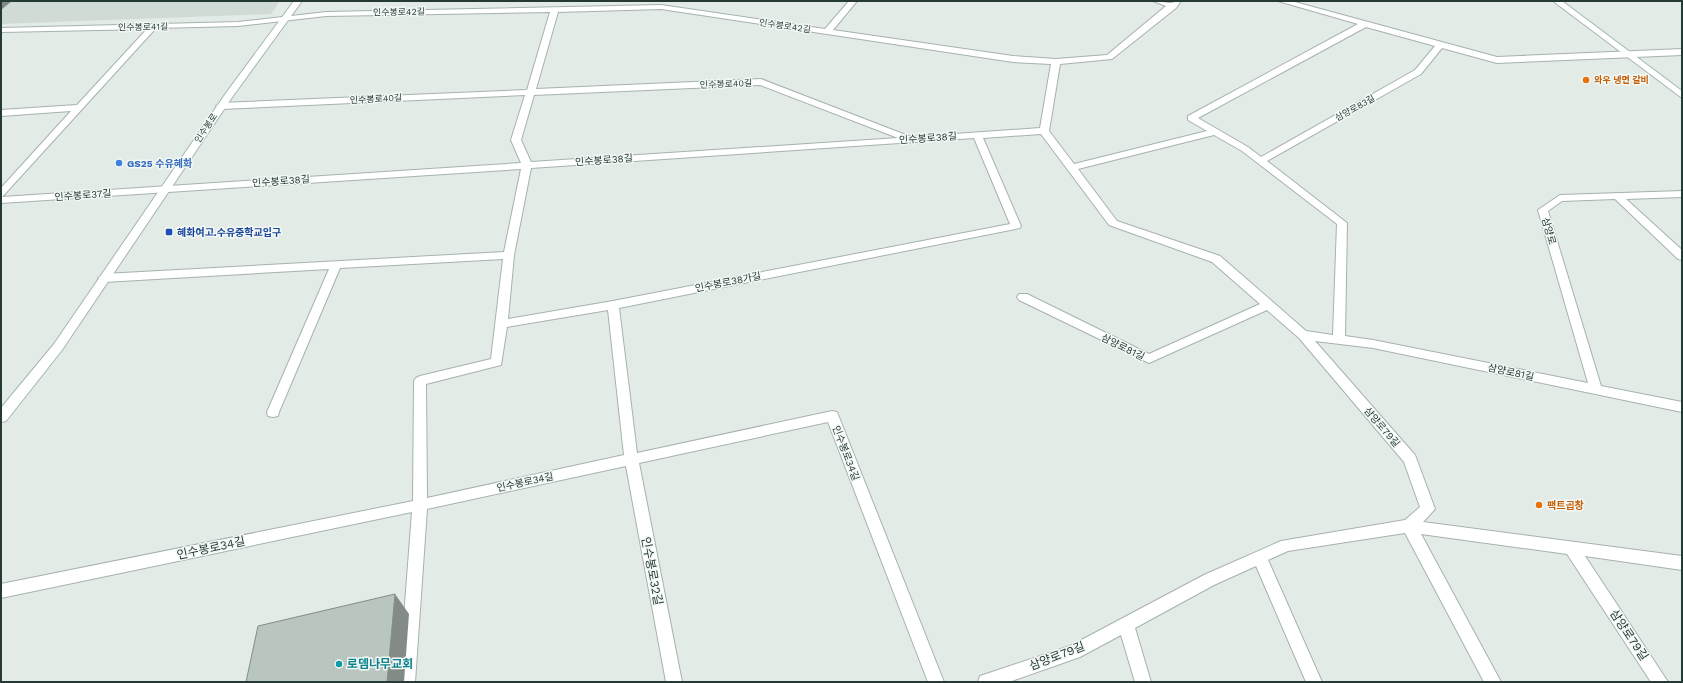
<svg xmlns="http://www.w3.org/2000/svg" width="1683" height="683" font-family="'Work Sans','Noto Sans KR',sans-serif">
<rect width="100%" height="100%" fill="#e3ebe7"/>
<!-- built -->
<polygon fill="#d1dbd6" points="1,1 280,1 271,14 1,24"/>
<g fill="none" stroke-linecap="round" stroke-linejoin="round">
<defs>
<path id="street" d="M849,1H857L833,30L1013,56L1056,59L1107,55L1166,6L1153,1L1170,3L1181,1L1176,8L1112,59L1060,64L1049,131L1074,164L1207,131L1188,120V116L1358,24L1278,1H1291L1497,57L1682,49V55L1497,63L1442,48L1421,74L1267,161L1347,223L1345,336L1373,340L1588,383L1538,210L1560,195L1682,191V197L1626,199L1682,250V260L1678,259L1615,199L1562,201L1548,211L1601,386L1682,402V412L1373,348L1315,341L1415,455L1435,509L1423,522L1682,556V570L1585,556L1668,682H1651L1567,554L1421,534L1501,682H1484L1405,533L1288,551L1268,560L1322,682H1306L1256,566L1214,585L1135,628L1151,682H1135L1121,635L1080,657L1009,682H978L980,676L1070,646L1204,575L1281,541L1405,520L1420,507L1404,462L1299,338L1267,310L1149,363L1019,300L1017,297L1019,294H1027L1149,354L1260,304L1212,262L1109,225L1041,134L983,138L1021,226L1020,228L619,308L637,453L832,411L837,412L944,682H928L828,422L639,463L682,682H666L626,466L427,509L415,682H399L412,512L1,598V584L413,501L414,381L416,378L420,376L491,359L503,259L340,268L279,412L278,416L273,417L268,416L267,412L329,269L104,282L98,278L104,274L504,252L521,169L1,203V188L71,111L1,116V110L77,105L147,29L1,32V28L238,22L326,12L661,5L825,29ZM661,9L1013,62L1051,64L1040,128L911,137L761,79L536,89L558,12ZM550,12L527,90L221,103L216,106L221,109L525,95L511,140L521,163L2,197L156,28L238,26L326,16ZM1366,27L1435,46L1415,70L1261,157L1248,147L1198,118ZM760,85L898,138L531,162L521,140L534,95ZM1214,135L1242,151L1337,224L1333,335L1306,331L1220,256L1117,221L1078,169ZM974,138L1010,224L613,301L508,319L514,255L531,168ZM608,310L624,455L427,498L426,384L501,365L507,327Z"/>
<g id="secondary">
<polygon points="294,1 302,1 233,96 62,350 6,421 1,422 1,408 54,344 226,93"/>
<polygon points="1553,1 1562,1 1682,91 1682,98"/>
</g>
</defs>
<!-- street casing -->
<use href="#street" stroke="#a6b2ae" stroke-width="2"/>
<!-- secondary casing -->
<use href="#secondary" stroke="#a3b6af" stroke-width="2"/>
<!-- street -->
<use href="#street" fill="#fff" fill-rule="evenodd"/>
<!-- secondary -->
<use href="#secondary" fill="#fff" fill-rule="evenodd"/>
</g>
<!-- shaded-wall -->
<g fill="#828b86">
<polygon points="1,1 12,1 1,10"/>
<polygon points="395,594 409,614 404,682 387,682"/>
</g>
<!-- building -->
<polygon fill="#b9c6c0" stroke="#828b86" points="395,594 387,682 246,682 258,626"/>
<!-- markers -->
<g fill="#e8710a" stroke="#f3f8f5" stroke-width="1.5">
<circle cx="1586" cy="80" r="4"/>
<circle cx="1539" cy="505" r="4"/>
</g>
<circle fill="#3f7fe0" stroke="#f3f8f5" stroke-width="1.5" cx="119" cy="163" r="4"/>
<rect fill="#1a4fb4" stroke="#f3f8f5" stroke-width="1.5" x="165" y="228" width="8" height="8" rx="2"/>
<circle fill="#0f9aa8" stroke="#f3f8f5" stroke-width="1.5" cx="339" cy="664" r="4"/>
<g text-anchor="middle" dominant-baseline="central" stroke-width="3" stroke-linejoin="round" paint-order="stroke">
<!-- far-street labels -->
<g font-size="9" fill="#253a34" stroke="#f3f8f5">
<text transform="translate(399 12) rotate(-1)">인수봉로42길</text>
<text transform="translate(785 26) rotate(8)">인수봉로42길</text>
<text transform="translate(143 27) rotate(-1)">인수봉로41길</text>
<text transform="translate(726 84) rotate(-2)">인수봉로40길</text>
<text transform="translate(376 99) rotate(-3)">인수봉로40길</text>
<text transform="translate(1355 108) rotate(-29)">삼양로83길</text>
<text transform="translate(206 128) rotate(-56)">인수봉로</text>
</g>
<!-- far-food labels -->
<g font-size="9" font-weight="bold" fill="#c56008" stroke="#f3f8f5" text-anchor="start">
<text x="1594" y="80">와우 냉면 갈비</text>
</g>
<!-- street labels -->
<g font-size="10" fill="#253a34" stroke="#f3f8f5">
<text transform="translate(928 138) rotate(-4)">인수봉로38길</text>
<text transform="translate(604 160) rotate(-4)">인수봉로38길</text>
<text transform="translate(281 181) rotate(-4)">인수봉로38길</text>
<text transform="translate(83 195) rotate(-4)">인수봉로37길</text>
<text transform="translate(1549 231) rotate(74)">삼양로</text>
<text transform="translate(728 282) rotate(-11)">인수봉로38가길</text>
<text transform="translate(1123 347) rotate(26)">삼양로81길</text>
<text transform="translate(1511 372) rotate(12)">삼양로81길</text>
<text transform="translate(1382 427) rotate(49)">삼양로79길</text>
<text transform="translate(846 453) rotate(69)">인수봉로34길</text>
<text transform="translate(525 482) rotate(-12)">인수봉로34길</text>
</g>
<!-- shop labels -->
<g font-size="10" font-weight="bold" fill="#366cbe" stroke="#f3f8f5" text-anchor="start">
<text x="127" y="163">GS25 수유혜화</text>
</g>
<!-- transit labels -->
<g font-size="10" font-weight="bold" fill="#164399" stroke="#f3f8f5" text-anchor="start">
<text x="177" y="232">혜화여고.수유중학교입구</text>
</g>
<!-- food labels -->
<g font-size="10" font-weight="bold" fill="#c56008" stroke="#f3f8f5" text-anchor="start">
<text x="1547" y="505">팩트곱창</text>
</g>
<!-- near-street labels -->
<g font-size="12" fill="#253a34" stroke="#f3f8f5">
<text transform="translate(211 548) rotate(-12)">인수봉로34길</text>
<text transform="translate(652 571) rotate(79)">인수봉로32길</text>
<text transform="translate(1629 635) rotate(56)">삼양로79길</text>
<text transform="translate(1057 656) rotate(-21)">삼양로79길</text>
</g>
<!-- near-culture labels -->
<g font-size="12" font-weight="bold" fill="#0d838f" stroke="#f3f8f5" text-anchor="start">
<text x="347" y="664">로뎀나무교회</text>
</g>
</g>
<!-- border -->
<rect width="1683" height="683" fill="none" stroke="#253a34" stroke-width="4"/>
</svg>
